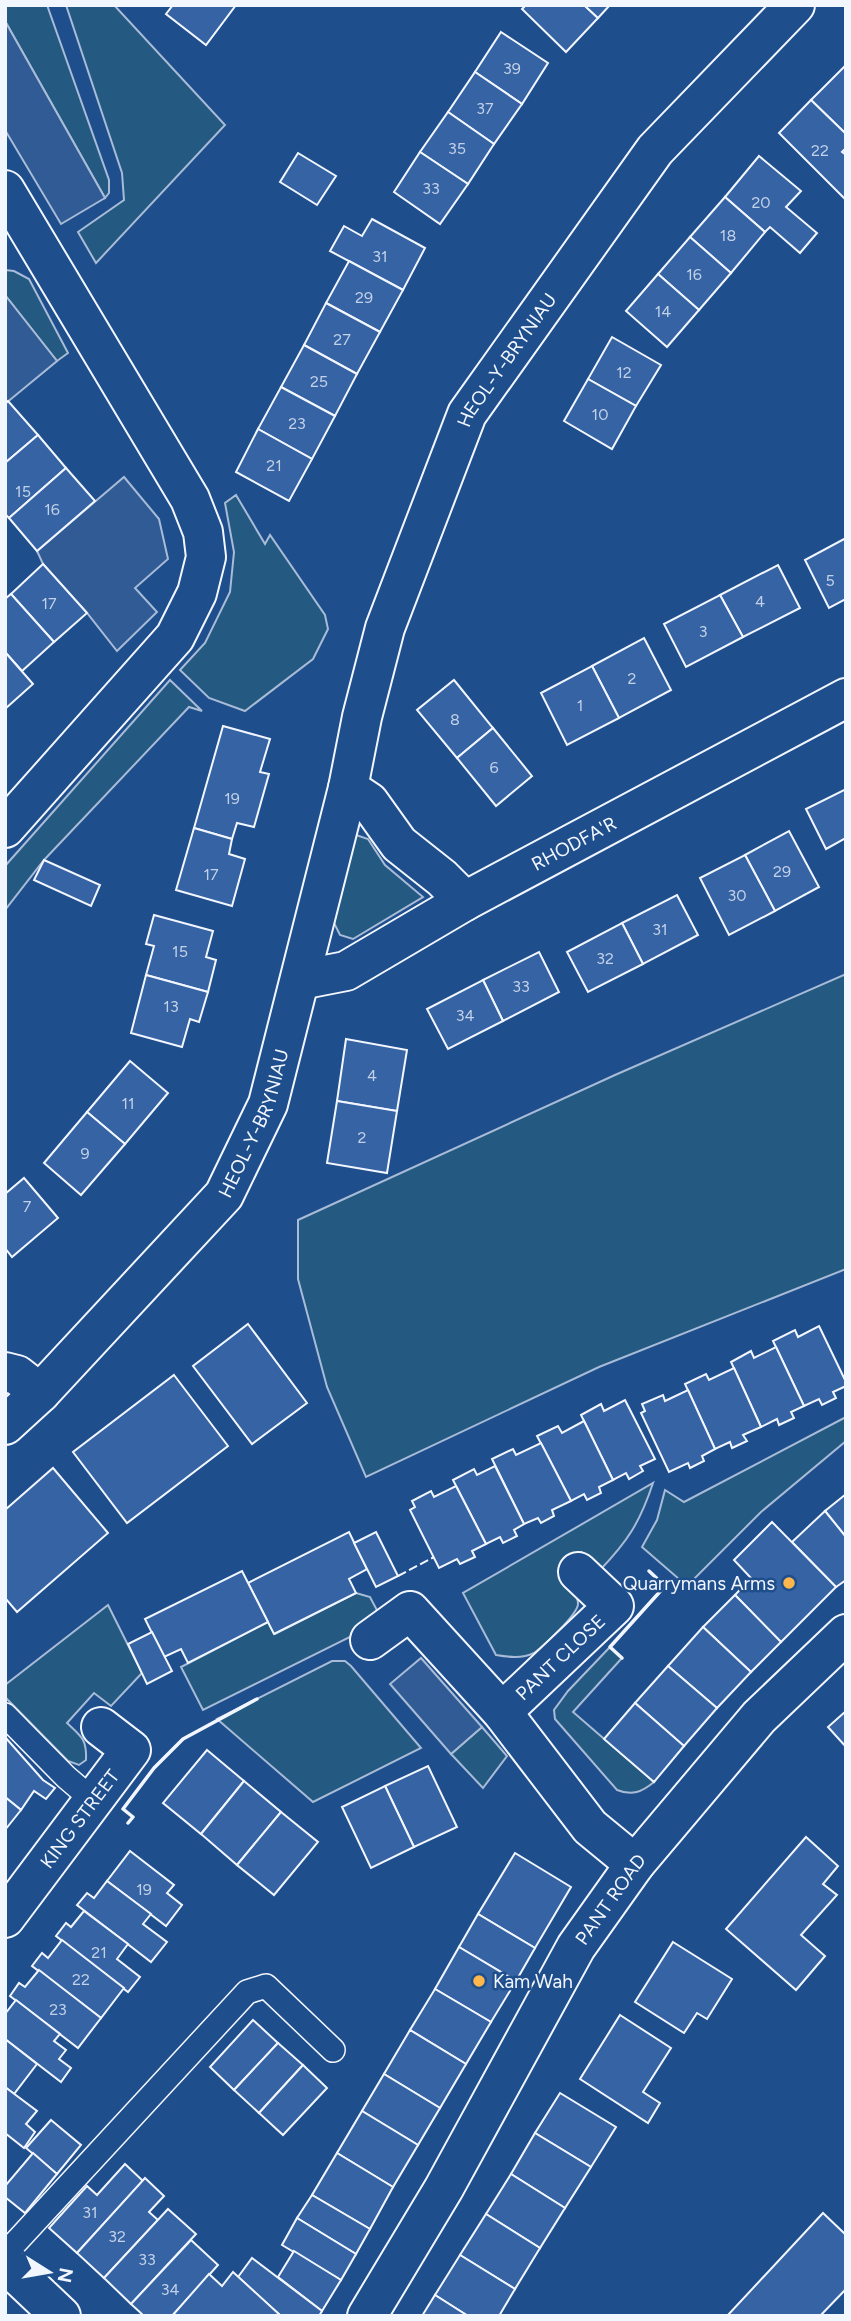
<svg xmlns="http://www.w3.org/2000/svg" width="851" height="2321" font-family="Figtree,sans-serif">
<rect width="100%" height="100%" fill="#1f4e8c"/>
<!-- green -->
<g fill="#245a82" stroke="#a8bbd7" stroke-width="2">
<polygon points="5,5 47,5 109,180 109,193 105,198 5,21"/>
<polygon points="66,5 114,5 225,125 96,263 78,232 124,200 122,173"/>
<polygon points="5,270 14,271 29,279 68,353 57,361 5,295"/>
<polygon points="236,495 265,544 270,535 325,615 328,629 313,659 245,711 209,698 180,670 205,643 230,592 234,552 225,503"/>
<polygon points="170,680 202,711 189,707 44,860 5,910 5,866"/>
<polygon points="356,835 368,839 385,865 423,897 353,939 340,935 334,923"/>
<polygon points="846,974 846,1269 599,1367 366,1477 327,1387 298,1279 298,1220 615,1075"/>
<polygon points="846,1417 846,1441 761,1512 687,1586 642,1547 657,1520 665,1490 684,1502"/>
<path d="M653,1483C640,1522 628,1541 600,1570L581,1552L558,1571C565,1580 578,1592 578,1604C578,1614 543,1647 534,1653C522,1659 508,1657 496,1655L463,1593Z"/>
<polygon points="356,1593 370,1597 379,1614 352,1636 203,1710 181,1667 268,1622 275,1634"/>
<path d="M108,1605L142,1673L111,1706L94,1693L67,1723C81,1736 87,1739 86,1760L79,1765L68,1761L5,1697V1685Z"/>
<path d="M610,1647L622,1658L573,1712L654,1782C642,1792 632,1796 617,1790L555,1719L554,1710L568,1691Z"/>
<polygon points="332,1661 345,1661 351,1666 421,1748 313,1802 217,1719"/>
<polygon points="482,1727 507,1756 483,1788 451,1754"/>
</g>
<!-- parking -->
<g fill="#305b95" stroke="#a8bbd7" stroke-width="2">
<polygon points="5,21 105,198 61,224 5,130"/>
<polygon points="5,295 57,361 5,404"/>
<polygon points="124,477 159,519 168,559 135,588 157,612 117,651 87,613 43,564 37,551"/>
<polygon points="421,1658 482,1727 451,1754 390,1684"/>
</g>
<!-- building -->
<g fill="#3563a3" stroke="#f2f6ff" stroke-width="2">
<polygon points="173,5 236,5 206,45 166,14"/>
<polygon points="526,5 584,5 598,18 566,52 522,9"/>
<polygon points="584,5 610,5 598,18"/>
<polygon points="501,32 548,63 522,104 475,72"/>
<polygon points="846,65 846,134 811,100"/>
<polygon points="475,72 522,104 494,144 448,112"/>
<polygon points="811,100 846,134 846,148 842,152 846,155 846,200 779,133"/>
<polygon points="448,112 494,144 468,184 420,152"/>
<polygon points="420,152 468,184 440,224 394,192"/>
<polygon points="298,153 336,176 317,205 280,182"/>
<polygon points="759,156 801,191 786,207 817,233 800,253 770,227 765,232 725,197"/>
<polygon points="725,197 765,232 731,273 690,237"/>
<polygon points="372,219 425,248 403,290 330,251 344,226 362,236"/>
<polygon points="690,237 731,273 699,310 658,274"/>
<polygon points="349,261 403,290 380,332 326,303"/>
<polygon points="658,274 699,310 667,347 626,311"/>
<polygon points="326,303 380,332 357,374 304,345"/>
<polygon points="612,337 661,365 636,406 588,379"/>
<polygon points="304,345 357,374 335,416 281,387"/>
<polygon points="588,379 636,406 612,449 564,421"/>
<polygon points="281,387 335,416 312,459 258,429"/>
<polygon points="8,401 38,435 5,463 5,404"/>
<polygon points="258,429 312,459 289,501 236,472"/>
<polygon points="38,435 66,468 9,518 5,514 5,463"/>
<polygon points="66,468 95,501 37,551 9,518"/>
<polygon points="846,538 846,599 829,608 805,560"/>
<polygon points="43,564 87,613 54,642 11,594"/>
<polygon points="778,565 800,608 743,637 720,595"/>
<polygon points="11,594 54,642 22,671 5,652 5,599"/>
<polygon points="720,595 743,637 686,667 664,624"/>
<polygon points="644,638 671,690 619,718 592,666"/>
<polygon points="5,652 33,684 5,709"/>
<polygon points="592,666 619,718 567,745 541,693"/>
<polygon points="454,680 493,728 457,758 417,710"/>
<polygon points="223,726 270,739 260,772 269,774 254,827 237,823 232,839 194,828"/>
<polygon points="493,728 532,776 496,806 457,758"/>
<polygon points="846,789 846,838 826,849 806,809"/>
<polygon points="194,828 232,839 229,854 245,859 232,906 176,890"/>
<polygon points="789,831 819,887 775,911 745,855"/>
<polygon points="745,855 775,911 729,935 700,878"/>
<polygon points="44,860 100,885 91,906 34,880"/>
<polygon points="677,895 698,935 643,964 622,923"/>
<polygon points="154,915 213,931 206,957 216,960 208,992 146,975 154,946 146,944"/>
<polygon points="622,923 643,964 588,992 567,952"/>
<polygon points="539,952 559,992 503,1021 483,980"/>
<polygon points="146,975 208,992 199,1022 190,1019 182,1047 131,1033"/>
<polygon points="483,980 503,1021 448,1049 427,1009"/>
<polygon points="346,1039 407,1050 397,1111 337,1101"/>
<polygon points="130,1061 168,1093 125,1144 87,1112"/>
<polygon points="337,1101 397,1111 387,1173 327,1163"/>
<polygon points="87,1112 125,1144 81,1195 44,1163"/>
<polygon points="24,1178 58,1218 12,1257 5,1248 5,1194"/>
<polygon points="248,1324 307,1403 252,1444 193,1366"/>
<polygon points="819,1326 846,1382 846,1386 833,1392 836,1398 822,1405 819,1399 804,1406 773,1341 795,1330 798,1337"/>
<polygon points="776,1347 804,1406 791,1412 794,1418 779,1425 777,1419 761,1427 731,1362 751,1351 754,1358"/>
<polygon points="734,1368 761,1427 743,1435 747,1441 732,1448 730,1442 715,1449 685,1384 706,1374 709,1380"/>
<polygon points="174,1375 228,1446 127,1523 73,1452"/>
<polygon points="688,1390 715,1449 702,1456 704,1461 690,1468 688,1463 669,1472 641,1413 645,1411 642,1404 663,1395 665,1401"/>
<polygon points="625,1400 655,1459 640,1466 643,1471 629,1479 626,1473 613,1480 581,1415 601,1404 604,1411"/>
<polygon points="584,1421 613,1480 599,1487 601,1493 587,1500 584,1494 571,1501 537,1436 558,1426 562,1433"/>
<polygon points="541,1443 571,1501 552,1510 554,1516 541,1523 538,1518 524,1524 492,1459 513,1449 516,1455"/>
<polygon points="495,1466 524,1524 514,1530 517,1536 503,1543 500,1537 486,1544 453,1480 474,1469 477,1475"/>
<polygon points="53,1468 108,1533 17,1612 5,1598 5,1510"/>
<polygon points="456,1486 486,1544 472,1551 475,1557 460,1564 457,1559 439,1568 410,1510 415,1507 412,1501 431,1491 434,1497"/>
<polygon points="846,1494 846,1537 825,1511"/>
<polygon points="825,1511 846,1537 846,1580 836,1587 792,1542"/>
<polygon points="772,1522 836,1587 781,1642 735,1595 751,1578 734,1560"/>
<polygon points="349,1532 367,1569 349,1579 356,1593 274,1634 248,1583"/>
<polygon points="376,1532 398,1576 376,1587 354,1543"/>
<polygon points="242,1571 268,1622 188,1663 181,1649 164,1657 145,1619"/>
<polygon points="735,1595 781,1642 751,1672 703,1627"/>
<polygon points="703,1627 751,1672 717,1708 668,1666"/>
<polygon points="152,1632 172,1671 147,1684 128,1644"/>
<polygon points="668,1666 717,1708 684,1746 635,1703"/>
<polygon points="635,1703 684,1746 654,1782 604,1739"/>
<polygon points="846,1711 846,1747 828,1727"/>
<polygon points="5,1737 43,1780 55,1788 46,1799 34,1791 21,1810 5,1797"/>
<polygon points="207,1750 244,1781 201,1834 163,1803"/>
<polygon points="428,1766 457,1827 414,1847 385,1786"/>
<polygon points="244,1781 281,1812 237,1865 201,1834"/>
<polygon points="385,1786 414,1847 371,1868 342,1807"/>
<polygon points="5,1797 21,1810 5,1830"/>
<polygon points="281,1812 318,1842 274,1895 237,1865"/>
<polygon points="806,1837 838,1866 823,1884 837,1895 801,1935 825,1956 796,1990 726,1929"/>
<polygon points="130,1851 174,1885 167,1893 182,1905 166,1926 107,1881"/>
<polygon points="515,1853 571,1887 535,1948 478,1914"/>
<polygon points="107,1881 151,1914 143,1924 167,1942 151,1962 77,1905 87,1893 94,1898"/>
<polygon points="84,1911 128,1944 117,1959 140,1977 128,1992 56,1936 66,1923 71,1927"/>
<polygon points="478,1914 535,1948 516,1981 459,1947"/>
<polygon points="62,1940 124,1988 101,2018 32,1966 42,1953 48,1958"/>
<polygon points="673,1942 732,1979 707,2019 697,2013 684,2033 635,2002"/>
<polygon points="459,1947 516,1981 491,2022 435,1989"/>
<polygon points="39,1970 101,2018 78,2048 10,1996 19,1983 25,1987"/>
<polygon points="435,1989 491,2022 466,2064 410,2030"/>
<polygon points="16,2000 60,2034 54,2041 66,2050 59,2059 71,2068 61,2082 5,2039 5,2014"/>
<polygon points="620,2015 671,2048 643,2092 660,2103 648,2123 580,2079"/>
<polygon points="253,2020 278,2043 234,2090 210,2067"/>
<polygon points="410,2030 466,2064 440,2108 384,2074"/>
<polygon points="5,2039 37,2064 14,2094 5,2087"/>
<polygon points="278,2043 303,2065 259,2113 234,2090"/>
<polygon points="303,2065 327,2088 283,2135 259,2113"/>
<polygon points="384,2074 440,2108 418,2145 362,2111"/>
<polygon points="5,2087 37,2111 26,2124 35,2132 24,2148 5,2133"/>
<polygon points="560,2093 616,2127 591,2167 535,2133"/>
<polygon points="362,2111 418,2145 393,2187 337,2153"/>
<polygon points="51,2120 81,2145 57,2174 26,2148"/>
<polygon points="535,2133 591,2167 565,2208 511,2174"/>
<polygon points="33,2153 57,2174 25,2213 5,2197 5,2186"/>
<polygon points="337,2153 393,2187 370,2229 312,2195"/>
<polygon points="125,2164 143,2181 77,2253 49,2228 87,2186 97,2195"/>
<polygon points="511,2174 565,2208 540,2248 486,2214"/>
<polygon points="145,2178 164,2196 149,2212 158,2220 104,2278 77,2253"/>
<polygon points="312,2195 370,2229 356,2254 297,2218"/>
<polygon points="168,2209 196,2234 131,2304 104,2278"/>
<polygon points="823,2213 846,2235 846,2289 820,2316 727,2316"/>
<polygon points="486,2214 540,2248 515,2289 460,2255"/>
<polygon points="297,2218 356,2254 341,2280 282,2245"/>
<polygon points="191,2240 218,2265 172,2316 144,2316 131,2304"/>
<polygon points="294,2251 341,2280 322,2311 278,2277"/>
<polygon points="460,2255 515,2289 499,2316 468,2316 435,2295"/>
<polygon points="252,2258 322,2311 319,2316 281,2316 238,2277"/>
<polygon points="233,2272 281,2316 172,2316 209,2274 222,2286"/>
<polygon points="435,2295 468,2316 422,2316"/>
</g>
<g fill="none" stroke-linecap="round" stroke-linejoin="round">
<defs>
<g id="lane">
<polyline points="5,1715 66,1777 94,1801"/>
<polyline points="5,2254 247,1992 266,1986 333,2050"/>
</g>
<g id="street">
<polyline points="5,190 190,499 203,532 206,557 197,593 175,637 5,828"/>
<polyline points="348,788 369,802 399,844 442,878 465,901"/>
<path id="s1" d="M300,980L346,971L465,901L846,698"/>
<path id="s2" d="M5,1372L17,1375L40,1393L224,1195L268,1104L348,788L362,717L385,628L467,414L655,150L795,5"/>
<polyline points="5,1425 40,1393"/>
<polyline points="370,1640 410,1611 502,1712 590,1827 635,1864"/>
<path id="s3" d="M502,1712L614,1606L578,1572"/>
<path id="s4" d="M5,1918L131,1750L101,1727"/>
<polyline points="5,2263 61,2316"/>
</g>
<g id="secondary">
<path id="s5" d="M367,2316L444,2188L576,1947L635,1864L759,1717L846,1634"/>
</g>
</defs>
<!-- lane casing -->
<use href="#lane" stroke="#f2f6ff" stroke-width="26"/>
<!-- street casing -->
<use href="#street" stroke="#f2f6ff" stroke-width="42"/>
<!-- secondary casing -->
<use href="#secondary" stroke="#f2f6ff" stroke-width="42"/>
<!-- lane -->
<use href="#lane" stroke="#1f4e8c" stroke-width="23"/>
<!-- street -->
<use href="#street" stroke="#1f4e8c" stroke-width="38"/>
<!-- secondary -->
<use href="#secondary" stroke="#1f4e8c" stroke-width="38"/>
<!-- fence -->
<polyline stroke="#f2f6ff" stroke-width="2" stroke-dasharray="9 3.5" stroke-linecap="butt" points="398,1576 434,1557"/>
<!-- wall -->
<g stroke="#f2f6ff" stroke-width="3.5">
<polyline points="622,1658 610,1647 665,1586 649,1571"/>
<polyline points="128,1823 133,1817 123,1809 154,1768 183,1739 257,1699"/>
</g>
</g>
<!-- markers -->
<g fill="#ffb74d" stroke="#1f4e8c" stroke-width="2.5">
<circle cx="789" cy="1583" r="7"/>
<circle cx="479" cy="1981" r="7"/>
</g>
<g text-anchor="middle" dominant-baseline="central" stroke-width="5" stroke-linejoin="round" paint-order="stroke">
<!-- number labels -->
<g font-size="16" fill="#c3d1e8">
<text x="512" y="68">39</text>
<text x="485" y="108">37</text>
<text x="457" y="148">35</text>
<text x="820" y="150">22</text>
<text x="431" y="188">33</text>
<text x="761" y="202">20</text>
<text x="728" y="235">18</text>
<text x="380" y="256">31</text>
<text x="694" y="274">16</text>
<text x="364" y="297">29</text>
<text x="663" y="311">14</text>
<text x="342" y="339">27</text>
<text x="624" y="372">12</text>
<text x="319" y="381">25</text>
<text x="600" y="414">10</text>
<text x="297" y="423">23</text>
<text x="274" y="465">21</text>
<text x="23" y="491">15</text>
<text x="52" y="509">16</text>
<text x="830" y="580">5</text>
<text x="760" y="601">4</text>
<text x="49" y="603">17</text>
<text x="703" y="631">3</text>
<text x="632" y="678">2</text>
<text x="580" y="705">1</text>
<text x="455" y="719">8</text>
<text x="494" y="767">6</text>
<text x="232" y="798">19</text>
<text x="782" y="871">29</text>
<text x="211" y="874">17</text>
<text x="737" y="895">30</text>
<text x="660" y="929">31</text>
<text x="180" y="951">15</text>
<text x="605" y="958">32</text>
<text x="521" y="986">33</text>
<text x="171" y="1006">13</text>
<text x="465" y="1015">34</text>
<text x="372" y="1075">4</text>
<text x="128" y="1103">11</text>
<text x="362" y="1137">2</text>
<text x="85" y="1153">9</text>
<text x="27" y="1206">7</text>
<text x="144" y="1889">19</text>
<text x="99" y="1952">21</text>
<text x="81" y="1979">22</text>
<text x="58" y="2009">23</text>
<text x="90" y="2212">31</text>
<text x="117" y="2236">32</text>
<text x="147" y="2259">33</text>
<text x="170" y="2289">34</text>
</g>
<!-- street labels -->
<g font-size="19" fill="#f2f6ff" stroke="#1f4e8c">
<text stroke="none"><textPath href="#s2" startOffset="1199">HEOL-Y-BRYNIAU</textPath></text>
<text stroke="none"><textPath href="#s1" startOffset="308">RHODFA'R</textPath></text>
<text stroke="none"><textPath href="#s2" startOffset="390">HEOL-Y-BRYNIAU</textPath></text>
<text stroke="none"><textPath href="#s3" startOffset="80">PANT CLOSE</textPath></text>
<text stroke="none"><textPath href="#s4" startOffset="124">KING STREET</textPath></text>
<text stroke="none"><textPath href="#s5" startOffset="483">PANT ROAD</textPath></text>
</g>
<!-- poi labels -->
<g font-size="19" fill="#f2f6ff" stroke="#1f4e8c" text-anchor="end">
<text x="775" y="1583">Quarrymans Arms</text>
<text x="493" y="1981" text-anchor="start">Kam Wah</text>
</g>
</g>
<!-- border -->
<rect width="851" height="2321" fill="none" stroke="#f2f6ff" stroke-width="14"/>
<!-- north arrow -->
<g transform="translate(49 2272) rotate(101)" stroke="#1f4e8c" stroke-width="5" paint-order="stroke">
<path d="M0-5L12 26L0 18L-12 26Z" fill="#f2f6ff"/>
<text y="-10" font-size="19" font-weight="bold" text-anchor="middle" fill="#f2f6ff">N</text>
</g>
</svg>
